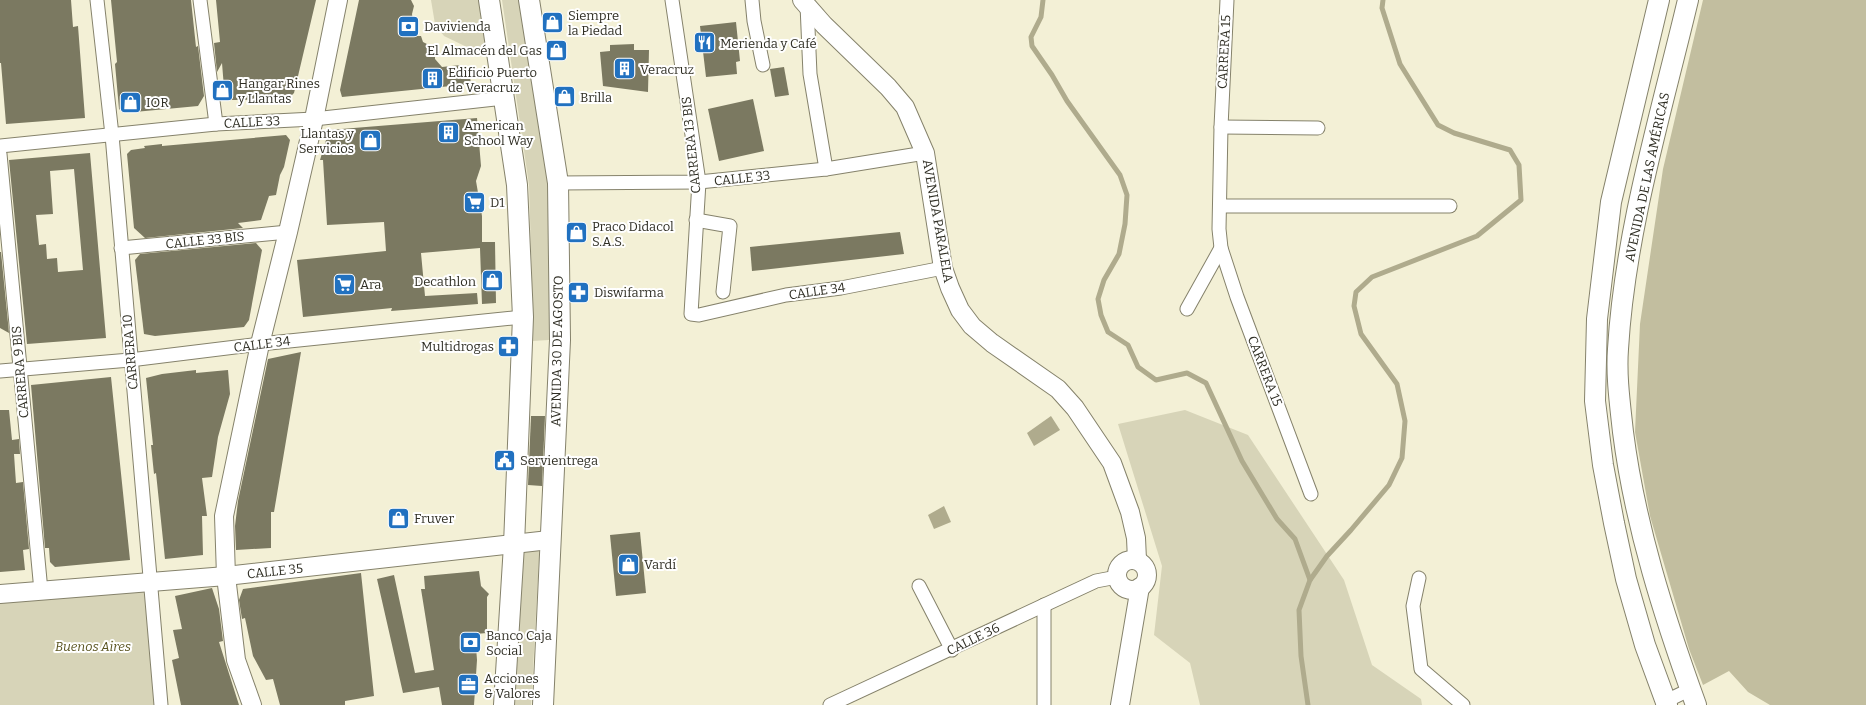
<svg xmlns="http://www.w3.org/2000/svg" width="1866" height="705" font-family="Bitter,serif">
<rect width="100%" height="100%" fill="#f3f0d6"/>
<!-- green -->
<g fill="#d7d4b8">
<polygon points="431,0 489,0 498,62 444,36 435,24"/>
<polygon points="502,0 519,0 549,183 549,340 532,341 533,316 529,185"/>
<polygon points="1185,410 1248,435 1344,580 1372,665 1421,699 1422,705 1200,705 1190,663 1154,635 1162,566 1118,424"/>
<polygon points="540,541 531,705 515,705 523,544"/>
<polygon points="150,582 161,705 0,705 0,594"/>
</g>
<!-- forest -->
<polygon fill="#c2be9f" points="1703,0 1866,0 1866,705 1770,705 1748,692 1729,671 1703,685 1689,649 1650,516 1635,432 1640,324 1663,169"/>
<!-- water -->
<g fill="#afab8d">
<polygon points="1051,416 1060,430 1034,446 1027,433"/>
<polygon points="944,506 951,522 934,529 928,515"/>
</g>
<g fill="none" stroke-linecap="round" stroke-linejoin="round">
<!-- stream -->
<g stroke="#afab8d" stroke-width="5">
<polyline points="1043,0 1041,17 1031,37 1032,46 1052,75 1067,101 1120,175 1127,195 1125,224 1119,254 1104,280 1098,299 1101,315 1108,332 1128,345 1138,367 1156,380 1187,373 1206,383 1242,461 1277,519 1295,539 1310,580"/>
<polyline points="1308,705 1301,656 1299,610 1310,580 1327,556 1351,530 1389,485 1402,458 1405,421 1397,384 1361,334 1354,306 1356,292 1372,277 1477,236 1521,200 1519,165 1510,150 1454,133 1438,125 1400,64 1382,8 1383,0"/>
</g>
</g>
<!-- building -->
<g fill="#7b7961" fill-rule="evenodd">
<polygon points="0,0 71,0 73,27 78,26 85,118 6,124 1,63 0,63"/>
<polygon points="111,0 191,0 196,47 198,46 204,96 198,106 124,113 119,109 115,64 117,62"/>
<polygon points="216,0 316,0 294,93 290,97 243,100 225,100 222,63 217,72 214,43 220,42"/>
<polygon points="359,0 411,0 414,6 412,14 415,36 421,36 423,42 435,48 435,59 442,67 461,65 469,70 471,84 342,97 340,90"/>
<polygon points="736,22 740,61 736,62 737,74 706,77 700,26"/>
<polygon points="634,44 634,50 649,50 648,92 603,86 600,52 610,51 610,45"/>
<polygon points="784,67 789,95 775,97 770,69"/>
<polygon points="753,99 764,151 719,161 708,109"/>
<polygon points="477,118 481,166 476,181 482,216 482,242 495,242 496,303 482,304 480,248 421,253 425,296 477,293 478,304 391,311 392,308 303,317 297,260 386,251 384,222 327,225 323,160 320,160 329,130"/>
<polygon points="286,135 290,140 284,167 280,175 276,195 269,196 261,220 238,223 243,228 145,238 134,228 127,154 131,150 145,148 144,146 162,144 162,146"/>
<path d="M90,153L106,338L27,344L9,160ZM74,169L83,270L58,272L57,258L47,259L46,244L39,245L36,215L53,214L50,171Z"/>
<polygon points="900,232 904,254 752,271 750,247"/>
<polygon points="256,243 262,250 249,320 244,327 155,336 144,334 135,260 140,254"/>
<polygon points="0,252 1,252 9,333 0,328"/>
<polygon points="301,352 274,512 271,512 271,548 236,550 235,526 238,501 268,359"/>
<polygon points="196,370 196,373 228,370 230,394 218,437 212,477 202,478 207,516 202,516 203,555 165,559 156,473 154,474 151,445 153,445 146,378 162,374"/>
<polygon points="111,377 130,560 55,567 50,562 49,548 45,548 31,385"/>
<polygon points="0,410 9,410 12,440 19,439 20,454 14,454 15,469 16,483 23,482 29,549 23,550 25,570 0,572"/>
<polygon points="531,416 545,416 542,486 528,485"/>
<polygon points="640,532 646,593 616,596 610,535"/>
<polygon points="479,571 481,586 489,594 487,597 487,633 475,634 477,660 474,705 442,705 439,687 403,693 377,579 394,575 415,673 434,670 421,589 425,589 424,576"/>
<polygon points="361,573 374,696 345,701 345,705 280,705 273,679 266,680 253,656 245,618 242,619 239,600 243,589"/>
<polygon points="212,588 219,609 223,641 219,642 239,705 181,705 172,660 179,658 173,630 182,629 175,596"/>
</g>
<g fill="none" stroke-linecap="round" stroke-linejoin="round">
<defs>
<g id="street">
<polyline points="97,0 112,135 161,705"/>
<polyline points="200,0 216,124"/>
<polyline points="672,0 699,182 691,314 699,315 786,295 841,288 943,268"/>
<polyline points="752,0 754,21 763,65"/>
<polyline points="1227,0 1221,127 1219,229 1221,248 1237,297 1311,494"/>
<polyline points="807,5 810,74 826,169"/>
<polyline points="1221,127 1318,128"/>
<polyline points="0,146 216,124 314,119 504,98"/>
<polyline points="0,154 41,591"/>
<polyline points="558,183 699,182 826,169 925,153"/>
<polyline points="1220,206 1450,206"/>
<polyline points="696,220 730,226 723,292"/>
<polyline points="121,248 288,232"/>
<polyline points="1187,309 1221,248"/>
<polyline points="0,371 130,360 260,344 523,317"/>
<polyline points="1419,578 1413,606 1421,669 1463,705"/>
<polyline points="919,586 952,650"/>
<polyline points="830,705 1096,581 1117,577"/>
<polyline points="1044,705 1044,605"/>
<polyline points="1663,705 1666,701 1691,689"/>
</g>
<g id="secondary">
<polyline points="802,0 824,25 888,87 905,107 925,153 943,268 950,288 960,310 972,326 992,343 1058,389 1075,408 1112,463 1130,512 1136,538 1137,560"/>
<circle cx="1132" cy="575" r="15"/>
<polyline points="0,594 226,576 549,540"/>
<polyline points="252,705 236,660 226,576 224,516 260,344 288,232 314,119 338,0"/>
<polyline points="1120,705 1140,587"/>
</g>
<g id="primary">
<polyline points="489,0 517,185 523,317 514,545 504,705"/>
<polyline points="529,0 558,183 560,340 543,705"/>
<polyline points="1659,0 1611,202 1597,319 1595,401 1603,465 1614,523 1626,579 1645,645 1667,705"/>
<path d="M1688,0C1661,114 1625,231 1618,349C1616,376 1620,404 1623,432C1635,526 1664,616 1696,705"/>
</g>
</defs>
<!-- street casing -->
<use href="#street" stroke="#85826b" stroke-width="15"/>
<!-- secondary casing -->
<use href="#secondary" stroke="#85826b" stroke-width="20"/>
<!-- primary casing -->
<use href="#primary" stroke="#85826b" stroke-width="22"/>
<!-- street -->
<use href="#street" stroke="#fff" stroke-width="13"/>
<!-- secondary -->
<use href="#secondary" stroke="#fff" stroke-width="18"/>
<!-- primary -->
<use href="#primary" stroke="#fff" stroke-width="20"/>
</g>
<!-- icons -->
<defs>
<symbol id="shop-square" viewBox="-11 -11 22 22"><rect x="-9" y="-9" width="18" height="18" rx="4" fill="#2171c0" stroke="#fff"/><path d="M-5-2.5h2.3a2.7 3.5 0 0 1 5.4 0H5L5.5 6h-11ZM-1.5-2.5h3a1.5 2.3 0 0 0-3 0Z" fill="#fff"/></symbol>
<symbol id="bank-square" viewBox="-11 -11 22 22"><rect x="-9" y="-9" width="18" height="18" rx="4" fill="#2171c0" stroke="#fff"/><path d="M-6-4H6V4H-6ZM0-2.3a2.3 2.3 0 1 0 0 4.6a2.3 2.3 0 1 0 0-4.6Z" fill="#fff"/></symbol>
<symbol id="restaurant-square" viewBox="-11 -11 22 22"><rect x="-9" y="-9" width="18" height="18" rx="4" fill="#2171c0" stroke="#fff"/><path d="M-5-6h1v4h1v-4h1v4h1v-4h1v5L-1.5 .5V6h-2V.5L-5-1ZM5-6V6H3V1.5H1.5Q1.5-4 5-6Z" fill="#fff"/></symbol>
<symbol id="building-square" viewBox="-11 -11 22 22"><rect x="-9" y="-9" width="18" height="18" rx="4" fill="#2171c0" stroke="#fff"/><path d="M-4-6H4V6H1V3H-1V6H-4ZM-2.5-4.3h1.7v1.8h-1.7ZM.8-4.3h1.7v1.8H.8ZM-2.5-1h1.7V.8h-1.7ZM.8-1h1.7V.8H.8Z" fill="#fff"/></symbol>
<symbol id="supermarket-square" viewBox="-11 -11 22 22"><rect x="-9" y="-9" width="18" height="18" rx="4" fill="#2171c0" stroke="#fff"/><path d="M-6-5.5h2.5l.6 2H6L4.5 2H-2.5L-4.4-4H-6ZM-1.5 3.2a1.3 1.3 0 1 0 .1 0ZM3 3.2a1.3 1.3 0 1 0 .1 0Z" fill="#fff"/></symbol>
<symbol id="pharmacy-square" viewBox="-11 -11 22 22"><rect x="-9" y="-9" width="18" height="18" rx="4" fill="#2171c0" stroke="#fff"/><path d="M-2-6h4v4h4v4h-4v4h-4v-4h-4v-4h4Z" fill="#fff"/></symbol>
<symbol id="civic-square" viewBox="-11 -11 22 22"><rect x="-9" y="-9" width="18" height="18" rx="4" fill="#2171c0" stroke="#fff"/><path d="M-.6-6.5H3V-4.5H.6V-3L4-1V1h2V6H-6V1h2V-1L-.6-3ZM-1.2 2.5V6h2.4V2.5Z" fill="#fff"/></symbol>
<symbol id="office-square" viewBox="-11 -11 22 22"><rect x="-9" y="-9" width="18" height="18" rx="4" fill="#2171c0" stroke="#fff"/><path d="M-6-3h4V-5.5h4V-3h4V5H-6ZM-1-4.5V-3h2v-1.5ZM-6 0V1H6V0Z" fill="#fff"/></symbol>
</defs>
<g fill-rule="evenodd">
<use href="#shop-square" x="540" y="10" width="25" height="25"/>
<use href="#bank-square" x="396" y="14" width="25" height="25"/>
<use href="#restaurant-square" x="692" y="30" width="25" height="25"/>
<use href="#shop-square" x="544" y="38" width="25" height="25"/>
<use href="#building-square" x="612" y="56" width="25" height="25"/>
<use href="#building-square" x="420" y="66" width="25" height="25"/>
<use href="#shop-square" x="210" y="78" width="25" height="25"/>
<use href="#shop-square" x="552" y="84" width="25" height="25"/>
<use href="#shop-square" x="118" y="90" width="25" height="25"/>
<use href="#building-square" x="436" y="120" width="25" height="25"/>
<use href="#shop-square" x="358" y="128" width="25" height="25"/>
<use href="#supermarket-square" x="462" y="190" width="25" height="25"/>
<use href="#shop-square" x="564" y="220" width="25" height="25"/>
<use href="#shop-square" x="480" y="268" width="25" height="25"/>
<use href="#supermarket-square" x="332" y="272" width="25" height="25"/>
<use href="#pharmacy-square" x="566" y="280" width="25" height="25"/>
<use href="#pharmacy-square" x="496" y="334" width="25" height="25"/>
<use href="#civic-square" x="492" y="448" width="25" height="25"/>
<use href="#shop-square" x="386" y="506" width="25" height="25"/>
<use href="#shop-square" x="616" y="552" width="25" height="25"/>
<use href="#bank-square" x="458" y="630" width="25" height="25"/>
<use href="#office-square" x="456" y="672" width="25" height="25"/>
</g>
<g text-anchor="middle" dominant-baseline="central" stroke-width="4" stroke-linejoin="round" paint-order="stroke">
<!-- poi labels -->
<g font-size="13" fill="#2f2e24" stroke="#fff" text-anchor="start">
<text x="568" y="15">Siempre<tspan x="568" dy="15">la Piedad</tspan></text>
<text x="424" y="26">Davivienda</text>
<text x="720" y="43">Merienda y Café</text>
<text x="542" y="50" text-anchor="end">El Almacén del Gas</text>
<text x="640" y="69">Veracruz</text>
<text x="448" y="72">Edificio Puerto<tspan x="448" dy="15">de Veracruz</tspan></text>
<text x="238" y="83">Hangar Rines<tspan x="238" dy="15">y Llantas</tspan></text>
<text x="580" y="97">Brilla</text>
<text x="146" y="102">IOR</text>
<text x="464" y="125">American<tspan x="464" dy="15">School Way</tspan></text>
<text x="354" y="133" text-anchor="end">Llantas y<tspan x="354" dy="15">Servicios</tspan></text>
<text x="490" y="202">D1</text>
<text x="592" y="226">Praco Didacol<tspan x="592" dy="15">S.A.S.</tspan></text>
<text x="476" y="281" text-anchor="end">Decathlon</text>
<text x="360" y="284">Ara</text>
<text x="594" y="292">Diswifarma</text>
<text x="494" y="346" text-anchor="end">Multidrogas</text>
<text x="520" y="460">Servientrega</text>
<text x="414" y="518">Fruver</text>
<text x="644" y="564">Vardí</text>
<text x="486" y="635">Banco Caja<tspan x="486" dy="15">Social</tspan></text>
<text x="484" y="678">Acciones<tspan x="484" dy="15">&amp; Valores</tspan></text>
</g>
<!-- street labels -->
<g font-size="13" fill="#2f2e24" stroke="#fff">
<text transform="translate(1224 52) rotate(-87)">CARRERA 15</text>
<text transform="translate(252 122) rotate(-3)">CALLE 33</text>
<text transform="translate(691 145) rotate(-96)">CARRERA 13 BIS</text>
<text transform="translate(1647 177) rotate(-78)">AVENIDA DE LAS AMÉRICAS</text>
<text transform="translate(742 178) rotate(-6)">CALLE 33</text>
<text transform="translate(938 221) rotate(80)">AVENIDA PARALELA</text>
<text transform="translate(205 240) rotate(-6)">CALLE 33 BIS</text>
<text transform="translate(817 291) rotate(-8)">CALLE 34</text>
<text transform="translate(262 344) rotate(-7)">CALLE 34</text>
<text transform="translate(557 351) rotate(-89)">AVENIDA 30 DE AGOSTO</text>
<text transform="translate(130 352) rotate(-95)">CARRERA 10</text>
<text transform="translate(1265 371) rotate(69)">CARRERA 15</text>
<text transform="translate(20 372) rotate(-95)">CARRERA 9 BIS</text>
<text transform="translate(275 571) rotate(-6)">CALLE 35</text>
<text transform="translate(973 639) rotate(-26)">CALLE 36</text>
</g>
<!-- park labels -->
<g font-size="13" font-style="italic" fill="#5b5521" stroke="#fff">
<text x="93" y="646">Buenos Aires</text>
</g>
</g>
</svg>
